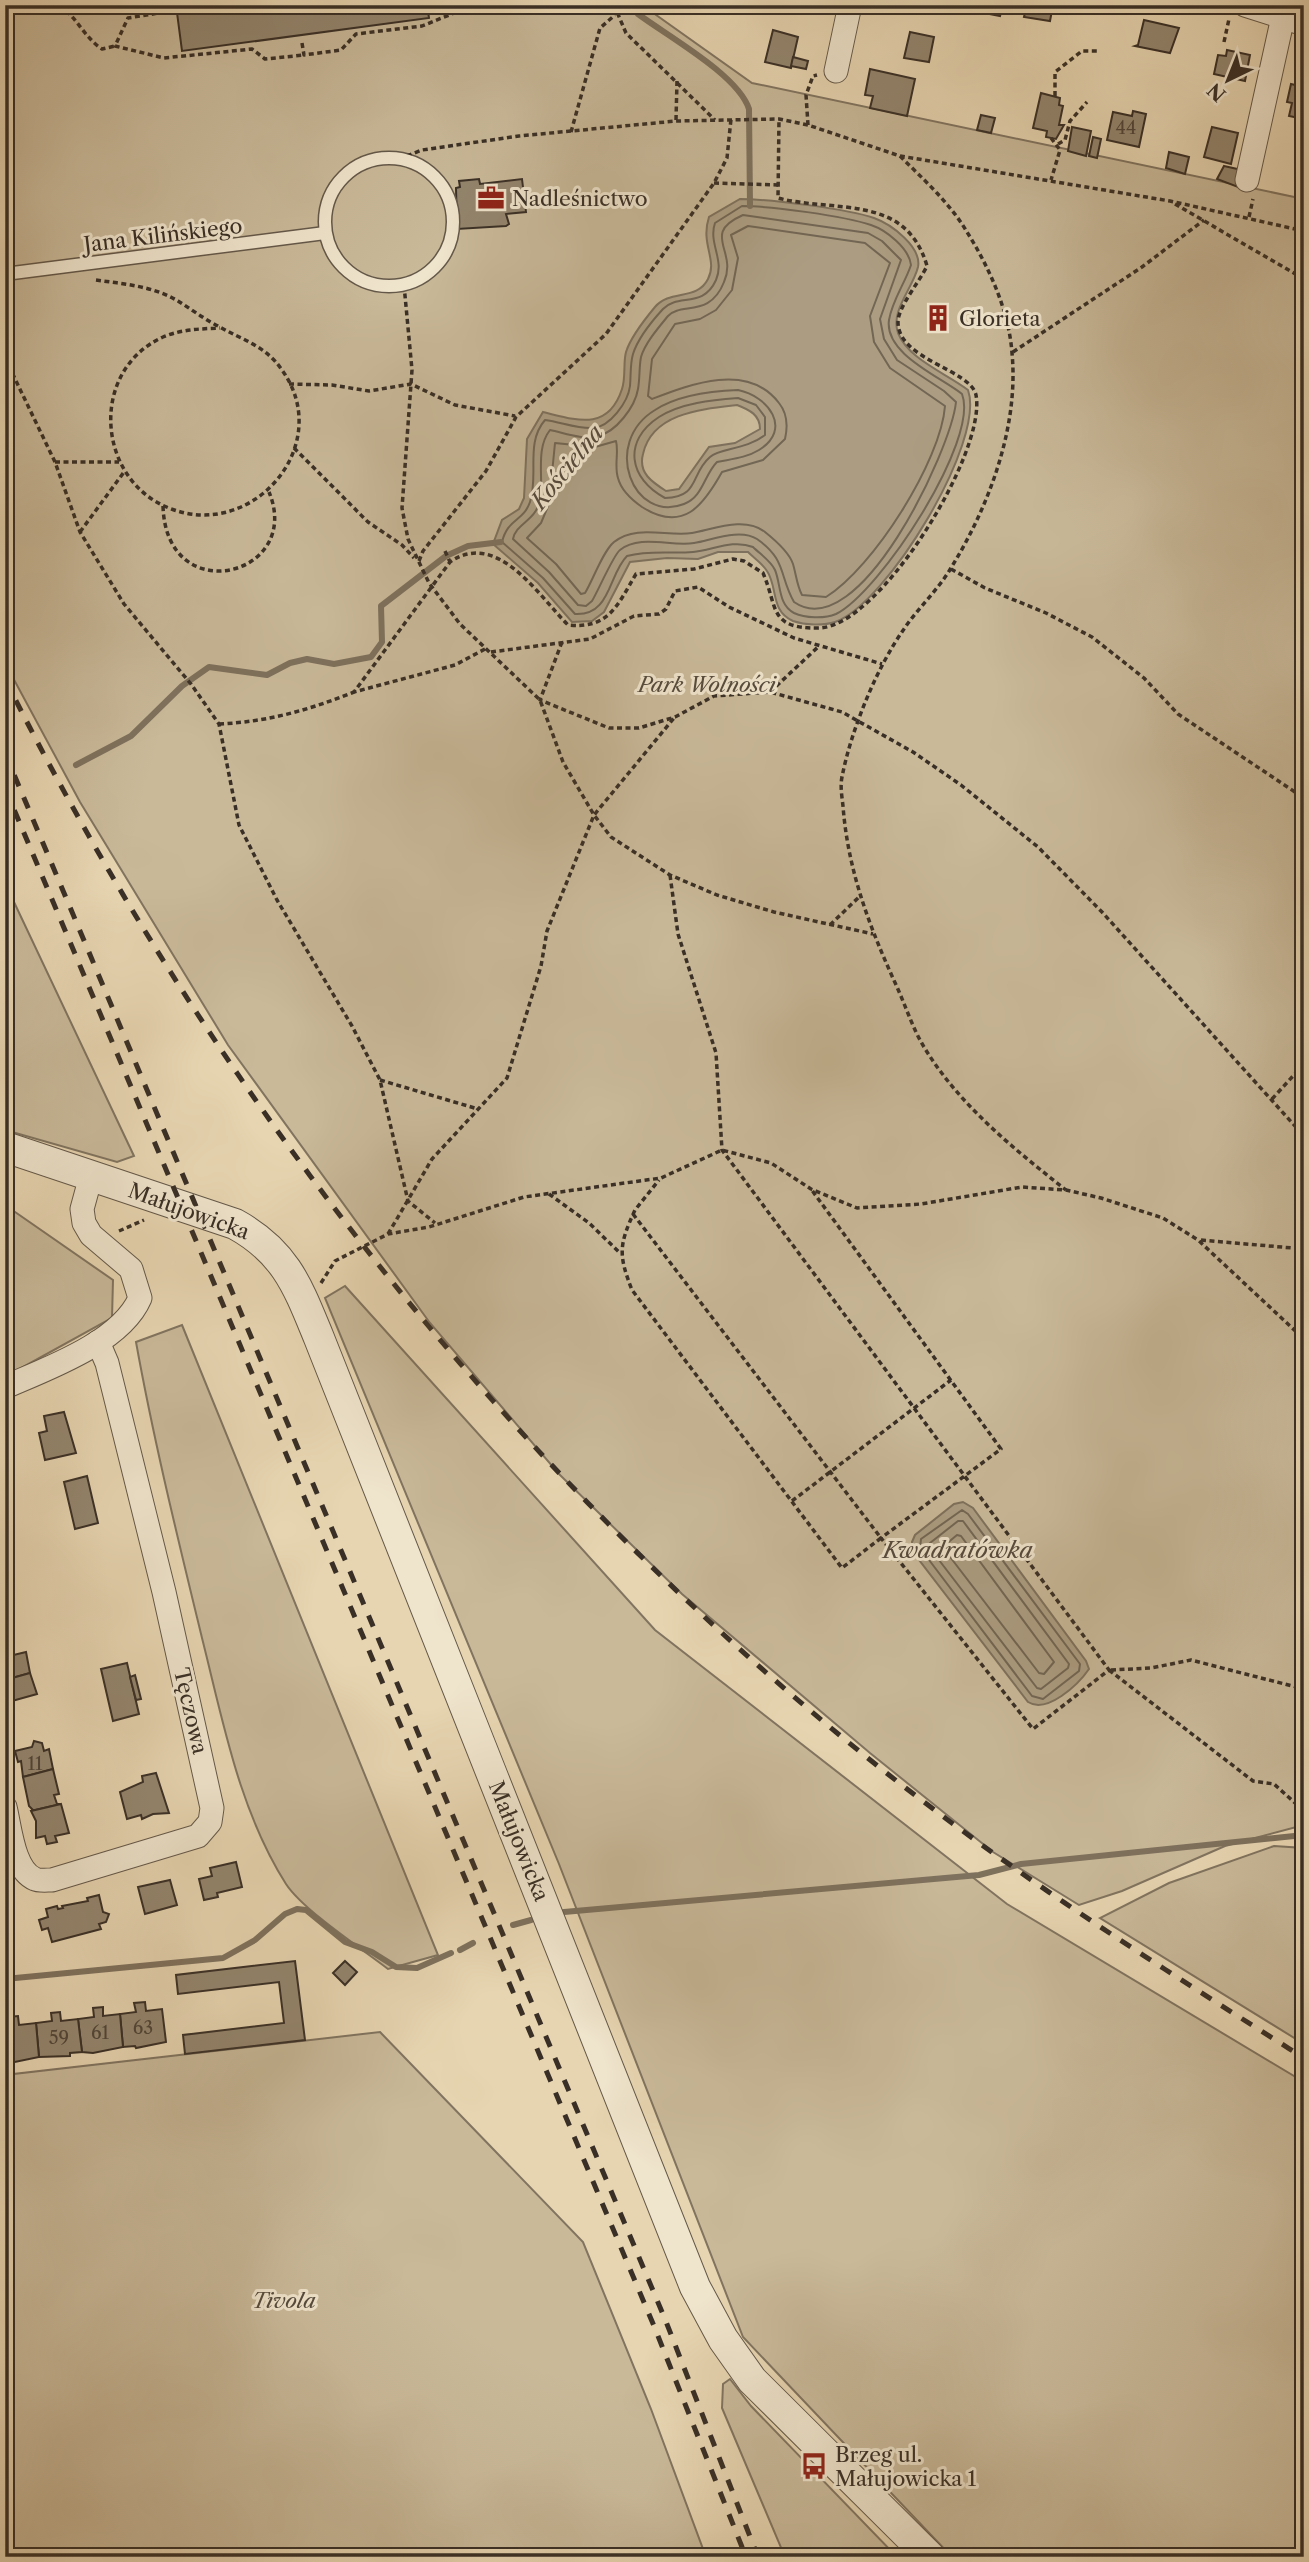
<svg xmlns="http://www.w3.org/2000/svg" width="1309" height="2562" font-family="'Libre Caslon Text',serif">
<rect width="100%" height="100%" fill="#e7d5b1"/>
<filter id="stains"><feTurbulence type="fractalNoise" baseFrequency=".00286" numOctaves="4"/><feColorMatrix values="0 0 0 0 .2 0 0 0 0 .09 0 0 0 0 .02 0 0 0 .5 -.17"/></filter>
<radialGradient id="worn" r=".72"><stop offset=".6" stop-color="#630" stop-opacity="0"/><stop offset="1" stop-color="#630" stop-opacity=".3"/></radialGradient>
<!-- green -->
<g fill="#c9b999" stroke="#817460" stroke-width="2">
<polygon points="5,5 642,5 752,83 1304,199 1304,1825 1225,1846 1122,1891 1079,1905 993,1852 870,1753 682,1594 559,1474 430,1323 228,1045 80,802 5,663"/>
<polygon points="5,883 134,1156 117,1162 5,1130"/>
<polygon points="5,1205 113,1280 112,1318 5,1377"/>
<polygon points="345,1286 655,1630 1007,1904 1304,2082 1304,2557 952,2557 743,2337 559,1864 325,1298"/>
<path d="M182,1325L438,1955L388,1969C362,1949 303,1910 286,1884C239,1810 223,1721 202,1638C178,1539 154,1442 136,1342Z"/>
<polygon points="1274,1846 1304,1848 1304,2044 1100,1918 1169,1883"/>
<polygon points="380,2032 583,2242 651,2409 706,2557 5,2557 5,2075"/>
<polygon points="730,2379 751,2406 897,2557 785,2557 722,2408 723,2384"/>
</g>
<!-- water -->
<g fill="#ac9d82" stroke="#7e715d" stroke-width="2" fill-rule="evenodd">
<path d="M740,199C769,199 848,209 874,218C891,224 922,247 918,267C913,288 890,311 898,333C909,360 946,373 968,390C986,441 887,604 835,622C823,626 805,625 793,621C770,611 778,587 767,571C763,564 754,558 748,552H718L698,559L667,558L630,562L604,612L592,621L572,622L538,583L493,544L502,520L519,509L524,498L527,439L543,412C576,420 608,432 622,389C626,377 623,363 626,352C631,336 645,319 655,307C670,289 697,301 708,279C718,260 700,244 709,217ZM737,405C750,410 760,415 760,429L735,443L709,447L679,489L666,491C652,482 638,473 643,454C652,413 702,409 737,405Z"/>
<path d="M963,1502L973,1508L1086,1661L1089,1669C1078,1685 1047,1714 1028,1702L913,1552L912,1542L915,1535L954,1504Z"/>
</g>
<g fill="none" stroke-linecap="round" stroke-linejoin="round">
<!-- shore -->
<g stroke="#726654" stroke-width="2">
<path d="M742,206C771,206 844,216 871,225C886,230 909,248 911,265C905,283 892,301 889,320C884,354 941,377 962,394C980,440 880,592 836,614C824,619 805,618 794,613C778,605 781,584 775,570C771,561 760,554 753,547C733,539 713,550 693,552C671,554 650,550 627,556C608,575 611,616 575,614L543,578L502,542C508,518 523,522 530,502C539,475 525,443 545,420C561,422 577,429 593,428C610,427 628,402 630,386C631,375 630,364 633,354C638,338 652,321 663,309C678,293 703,309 716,280C725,260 708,243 715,223Z"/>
<path d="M743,215L868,233L882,241L901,260L880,319L884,339L897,360L944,391L956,402C951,450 859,647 794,602C779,576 787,560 757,539C740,528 712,540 694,543C672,547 640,534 620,550C614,554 598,591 592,601L586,606L578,605L549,572L513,539C516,523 536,521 540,500C544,478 535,449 550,430C565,433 582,440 598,436C616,432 635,407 638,389C640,378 639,367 641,357C645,343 659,327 668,316C681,302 710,318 724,282C738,250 700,234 743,215Z"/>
<path d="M748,226L865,243L890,263L870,316L874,342L890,368L945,406C941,461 873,568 826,597L802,595C797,586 796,574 793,564C789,552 775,540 765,532C745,516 714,529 692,533C668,537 636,524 614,542C603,551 593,580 585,593L581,594L556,564L527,538L541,523L549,504L555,443L595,447L616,441C619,452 614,466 618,478C621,490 632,500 642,507C683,533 703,506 722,472L763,460L785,439C788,426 787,413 779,403C748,362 691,384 652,399L648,396L652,359L675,324L700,319L716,310L732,290L738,258L731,235Z"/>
<path d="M738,390C768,396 793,429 759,450C746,458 731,459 717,462C704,475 703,497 684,504C633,524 601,443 655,410C678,395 711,391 738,390Z"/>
<path d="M738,398L756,405L765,417V435C746,450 720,448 710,457C690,474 700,497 665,498C629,479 622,441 659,417C681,403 712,400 738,398Z"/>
<polygon points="962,1510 968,1514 1080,1664 1079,1671 1043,1699 1032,1696 920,1548 921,1539"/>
<polygon points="958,1521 963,1521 1069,1664 1068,1668 1041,1689 1037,1688 929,1547 930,1543"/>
<polygon points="957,1535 961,1536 1054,1662 1044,1674 1039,1673 944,1549 945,1545"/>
</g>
<!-- stream -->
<g stroke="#7e715d" stroke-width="6">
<path d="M632,5L638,14C669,37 738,75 749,109L750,206"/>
<polyline points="76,765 131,736 182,686 209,667 267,675 290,663 307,659 334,664 371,657 382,642 381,606 446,556 468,546 501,542"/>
<polyline points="564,1912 979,1875 1021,1864 1304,1835"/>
<polyline points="513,1925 531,1920"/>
<polyline points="460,1950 473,1943"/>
<polyline points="5,1979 223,1958 255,1940 285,1914 297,1909 306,1910 345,1942 372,1952 396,1967 417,1968 451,1953"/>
</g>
</g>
<!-- building -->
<g fill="#93856e" stroke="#392f26" stroke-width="2">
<polygon points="176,5 427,5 429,18 182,51"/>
<polygon points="979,5 1003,5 1000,16 979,12"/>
<polygon points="1027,5 1053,5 1050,21 1024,17"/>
<polygon points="1144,20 1179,28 1170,53 1135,46 1138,45"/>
<polygon points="773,30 798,37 791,68 765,62"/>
<polygon points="910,32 934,37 929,62 904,58"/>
<polygon points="1227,50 1250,55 1245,81 1214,74 1218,55 1226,56"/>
<polygon points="793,57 808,61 806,69 791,66"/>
<polygon points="870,69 915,79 907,116 870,108 873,96 865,95"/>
<polygon points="1291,84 1304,87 1304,119 1289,116 1292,103 1287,102"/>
<polygon points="1041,93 1060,98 1059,105 1063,106 1059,125 1064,125 1056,139 1046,137 1047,131 1033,128"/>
<polygon points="1133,111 1146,114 1139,147 1107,140 1113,112 1132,116"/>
<polygon points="981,115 995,118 991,133 977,130"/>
<polygon points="1072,127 1091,131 1086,156 1068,151"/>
<polygon points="1212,127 1238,133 1231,164 1204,157"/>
<polygon points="1093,137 1101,139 1097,158 1089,156"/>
<polygon points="1169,152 1189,157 1185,174 1166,168"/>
<polygon points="1224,166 1242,170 1238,187 1217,179"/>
<polygon points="479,179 480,184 522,179 526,212 506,214 509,224 506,226 457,229 456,188 460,187 459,181"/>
<polygon points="64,1412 76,1453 45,1460 39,1433 47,1431 44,1416"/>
<polygon points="87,1476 98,1523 75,1529 64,1482"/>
<polygon points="26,1652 30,1673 5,1680 5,1657"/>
<polygon points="127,1663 139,1714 113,1721 101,1669"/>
<polygon points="30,1673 37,1694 5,1703 5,1680"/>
<polygon points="135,1675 141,1699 136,1700 130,1677"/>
<polygon points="34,1741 42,1743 44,1751 49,1749 53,1769 23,1777 21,1761 18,1762 15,1751 32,1747"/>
<polygon points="53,1769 59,1794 54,1795 57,1804 61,1804 31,1811 33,1810 29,1806 23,1777"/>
<polygon points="156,1773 169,1813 153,1814 142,1819 141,1815 127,1819 120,1792 143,1782 142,1776"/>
<polygon points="61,1804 69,1833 55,1836 57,1842 47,1844 45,1836 36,1838 36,1821 31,1811"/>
<polygon points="236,1862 242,1887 217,1893 218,1897 204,1900 199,1879 212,1876 210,1868"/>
<polygon points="170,1880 177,1905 145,1914 138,1887"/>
<polygon points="99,1895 103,1912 109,1914 106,1922 99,1924 101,1929 52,1942 48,1928 42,1930 39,1920 48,1917 46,1909 57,1906 58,1909 63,1908 62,1906 88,1901 87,1898"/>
<polygon points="295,1961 305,2040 185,2054 183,2035 284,2023 279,1982 178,1994 176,1975"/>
<polygon points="345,1961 357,1972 345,1985 333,1973"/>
<polygon points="145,2002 146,2011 162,2009 166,2042 136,2048 135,2046 123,2047 120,2014 136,2012 134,2003"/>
<polygon points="103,2007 103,2016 120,2014 123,2047 93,2053 82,2052 78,2019 94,2017 93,2008"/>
<polygon points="60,2012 61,2021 78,2019 82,2052 70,2053 70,2056 39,2057 36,2023 52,2021 51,2013"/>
<polygon points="18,2016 19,2025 36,2023 39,2057 10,2063 5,2061 5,2027 10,2026 9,2017"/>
</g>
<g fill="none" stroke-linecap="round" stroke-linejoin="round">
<defs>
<g id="service">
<circle cx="389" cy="222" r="64"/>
<polyline points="5,274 325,233"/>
</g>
<g id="minor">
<polyline points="1245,5 1304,24"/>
<polyline points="836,71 850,5"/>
<polyline points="1247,180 1283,17"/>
<path d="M5,1387C49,1368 121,1342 140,1298L131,1269L91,1235L84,1223L82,1209L91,1176"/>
<path d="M5,1807C10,1826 13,1870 35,1879C39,1881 47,1880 52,1880L198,1836L210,1822L212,1808L164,1592L107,1363L98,1342"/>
</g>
<path id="tertiary" d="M5,1147L235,1224C286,1252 298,1287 319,1338L695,2287L723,2339L752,2380L930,2557"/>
</defs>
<!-- service casing -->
<use href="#service" stroke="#645849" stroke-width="15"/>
<!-- minor casing -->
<use href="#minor" stroke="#645849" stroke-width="25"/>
<!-- tertiary casing -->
<use href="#tertiary" stroke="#645849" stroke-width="32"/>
<!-- path -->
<g stroke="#392f26" stroke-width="3.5" stroke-dasharray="5 3.5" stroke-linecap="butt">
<path d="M60,5C77,18 85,38 102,49L115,46"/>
<polyline points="614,5 626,33 715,120"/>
<polyline points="165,12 128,18 115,46 164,58 252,49 265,59 304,55"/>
<polyline points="1224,42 1229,19"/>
<polyline points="302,43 304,55 341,50 356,34 422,26 474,5"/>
<polyline points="1055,96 1055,72 1082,51 1100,51"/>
<polyline points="676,120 677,81"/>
<polyline points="808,125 806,95 813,76 817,75"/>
<polyline points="571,132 600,28 615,15"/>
<polyline points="1051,138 1060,150 1051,180"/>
<polyline points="1058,144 1065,140 1070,121 1087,102"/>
<path d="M900,156C923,179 950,203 967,232C989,267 1009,311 1012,353C1019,427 989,506 951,568C938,590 918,608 904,629C877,667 851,730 842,777C840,786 842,797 843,806C848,872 870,928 897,987C906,1007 913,1029 924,1047C959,1105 1014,1149 1066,1190"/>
<polyline points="399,159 422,150 519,136 676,121 779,119 808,125 900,156 1170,201 1304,231"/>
<polyline points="714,183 778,185"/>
<polyline points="1175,204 1304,279"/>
<polyline points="1249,217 1253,199"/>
<path d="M96,280C124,284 153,286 178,301C191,309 204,319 218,326C242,340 265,345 282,370C336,445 252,542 169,508C97,480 88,371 163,337C182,329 200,329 220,328"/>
<polyline points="404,285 412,370 402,508 408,539 429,583 460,624 540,700 563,762 594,815 611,837 670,875 717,895 774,912 873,934"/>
<polyline points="1013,352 1142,267 1204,220"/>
<polyline points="5,358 55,462 80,532 124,604 191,684 219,724 239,825 277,900 352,1026 380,1080 408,1201 435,1223"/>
<polyline points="289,384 332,385 369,391 411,384 455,405 515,416"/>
<polyline points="294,448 368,522 402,545 414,558"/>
<polyline points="55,462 119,462"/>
<path d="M163,506C166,611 304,576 269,492"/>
<polyline points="80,532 124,472"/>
<polyline points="445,551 450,562"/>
<polyline points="419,561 423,551 486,471 516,417 606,334 714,183 727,158 731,119"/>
<polyline points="951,569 985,588 1046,613 1092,637 1144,678 1178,714 1304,798"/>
<polyline points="562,642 540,700 609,728 639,728 675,717 714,696 770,692 842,712 913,752 961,785 1038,847 1102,912 1304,1136"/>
<path d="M485,649L455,665L354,692L450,562C497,529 539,596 568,625C609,629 617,606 636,574L694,569L733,559L744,561L763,573C778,607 768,629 819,628C880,627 987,452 976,395C970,369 898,360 898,322C898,307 920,281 927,266C906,193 834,213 778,198L779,119"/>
<polyline points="491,652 590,639 634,616 659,614 666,609 675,591 698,587 729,607 794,638 882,664"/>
<polyline points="770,692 818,647"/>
<path d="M219,724C267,722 309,710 354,692"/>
<polyline points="670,875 678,934 716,1053 722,1150 1109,1670 1033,1729 881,1538 1001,1449 811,1189"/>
<polyline points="830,925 859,897"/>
<polyline points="380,1080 478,1109"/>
<polyline points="1272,1099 1304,1064"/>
<polyline points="549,1194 589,1223 620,1253"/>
<path d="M633,1214L881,1538L842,1568L632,1290C618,1254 619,1245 635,1210L659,1180"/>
<polyline points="119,1231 144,1220"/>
<polyline points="388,1234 432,1159 507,1078 541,966 547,931 594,815 674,718"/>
<polyline points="1201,1240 1304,1249"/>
<polyline points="321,1283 335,1261 388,1234 429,1227 524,1197 661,1178 722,1150 771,1163 811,1189 857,1208 921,1204 1022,1187 1066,1190 1101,1198 1163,1218 1198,1240 1304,1339"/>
<polyline points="792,1501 951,1380"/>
<polyline points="1109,1670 1253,1781 1274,1784 1304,1811"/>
<polyline points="1111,1670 1151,1668 1191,1660 1304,1689"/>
</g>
<!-- service -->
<use href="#service" stroke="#efe4cc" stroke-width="12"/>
<!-- minor -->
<use href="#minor" stroke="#efe4cc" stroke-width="23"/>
<!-- tertiary -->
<use href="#tertiary" stroke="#efe4cc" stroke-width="30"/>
<!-- rail -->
<g stroke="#392f26" stroke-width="5" stroke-dasharray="12 12" stroke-linecap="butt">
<path d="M5,679C214,1096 509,1471 874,1763C1010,1872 1157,1965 1304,2058"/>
<polyline points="5,753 665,2319 758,2557"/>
<polyline points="5,788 654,2326 746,2557"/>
</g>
</g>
<!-- icons -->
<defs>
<symbol id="office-bare" viewBox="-9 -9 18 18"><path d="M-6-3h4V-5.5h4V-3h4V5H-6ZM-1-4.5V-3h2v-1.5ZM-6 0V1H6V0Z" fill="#8f2418" stroke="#efe4cc" stroke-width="2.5" paint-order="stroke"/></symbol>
<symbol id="building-bare" viewBox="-9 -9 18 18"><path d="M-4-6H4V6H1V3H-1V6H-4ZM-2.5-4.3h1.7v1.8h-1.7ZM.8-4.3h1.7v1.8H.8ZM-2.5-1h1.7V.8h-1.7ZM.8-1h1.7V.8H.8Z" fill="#8f2418" stroke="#efe4cc" stroke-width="2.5" paint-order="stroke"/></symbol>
<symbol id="bus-bare" viewBox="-9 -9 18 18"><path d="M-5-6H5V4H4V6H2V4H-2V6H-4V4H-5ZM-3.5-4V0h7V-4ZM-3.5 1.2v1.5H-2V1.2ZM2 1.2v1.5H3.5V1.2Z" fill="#8f2418" stroke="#efe4cc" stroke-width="2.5" paint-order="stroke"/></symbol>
</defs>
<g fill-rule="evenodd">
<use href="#office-bare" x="472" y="179" width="38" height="38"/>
<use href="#building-bare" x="919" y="299" width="38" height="38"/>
<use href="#bus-bare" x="795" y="2447" width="38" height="38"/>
</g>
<g text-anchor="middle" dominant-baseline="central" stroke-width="6" stroke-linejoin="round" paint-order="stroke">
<!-- number labels -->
<g font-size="18" fill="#504438">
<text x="1126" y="128">44</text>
<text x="35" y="1764">11</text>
<text x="143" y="2028">63</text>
<text x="100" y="2033">61</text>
<text x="59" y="2038">59</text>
</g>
<!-- poi labels -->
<g font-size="21" fill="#392f26" stroke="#efe4cc" text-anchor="start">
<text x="512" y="198">Nadleśnictwo</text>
<text x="959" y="318">Glorieta</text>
<text x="835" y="2454">Brzeg ul.<tspan x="835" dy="24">Małujowicka 1</tspan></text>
</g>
<!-- street labels -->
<g font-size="21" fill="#392f26" stroke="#efe4cc">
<text transform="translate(163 235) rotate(-7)">Jana Kilińskiego</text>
<text transform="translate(189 1211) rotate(20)">Małujowicka</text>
<text transform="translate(191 1711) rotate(77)">Tęczowa</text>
<text transform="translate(519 1841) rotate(68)">Małujowicka</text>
</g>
<!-- park labels -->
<g font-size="21" font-style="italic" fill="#564b3d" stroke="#efe4cc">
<text x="707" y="684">Park Wolności</text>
<text x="284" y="2300">Tivola</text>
</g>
<!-- water labels -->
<g font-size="23" font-style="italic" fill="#564a3d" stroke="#efe4cc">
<text transform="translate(567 467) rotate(-51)">Kościelna</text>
<text x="958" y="1550">Kwadratówka</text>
</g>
</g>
<!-- margin -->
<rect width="1309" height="2562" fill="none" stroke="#e7d5b1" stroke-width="28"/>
<rect x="7" y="7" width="1295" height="2548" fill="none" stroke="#392f26" stroke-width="3.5"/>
<rect x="14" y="14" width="1281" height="2534" fill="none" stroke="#392f26" stroke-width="2"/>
<!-- north arrow -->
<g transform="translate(1228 80) rotate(223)" stroke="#efe4cc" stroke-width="5" paint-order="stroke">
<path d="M0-5L12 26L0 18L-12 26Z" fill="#392f26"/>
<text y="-10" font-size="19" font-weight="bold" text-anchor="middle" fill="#392f26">N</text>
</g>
<rect width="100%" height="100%" filter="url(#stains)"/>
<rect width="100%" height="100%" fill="url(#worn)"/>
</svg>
